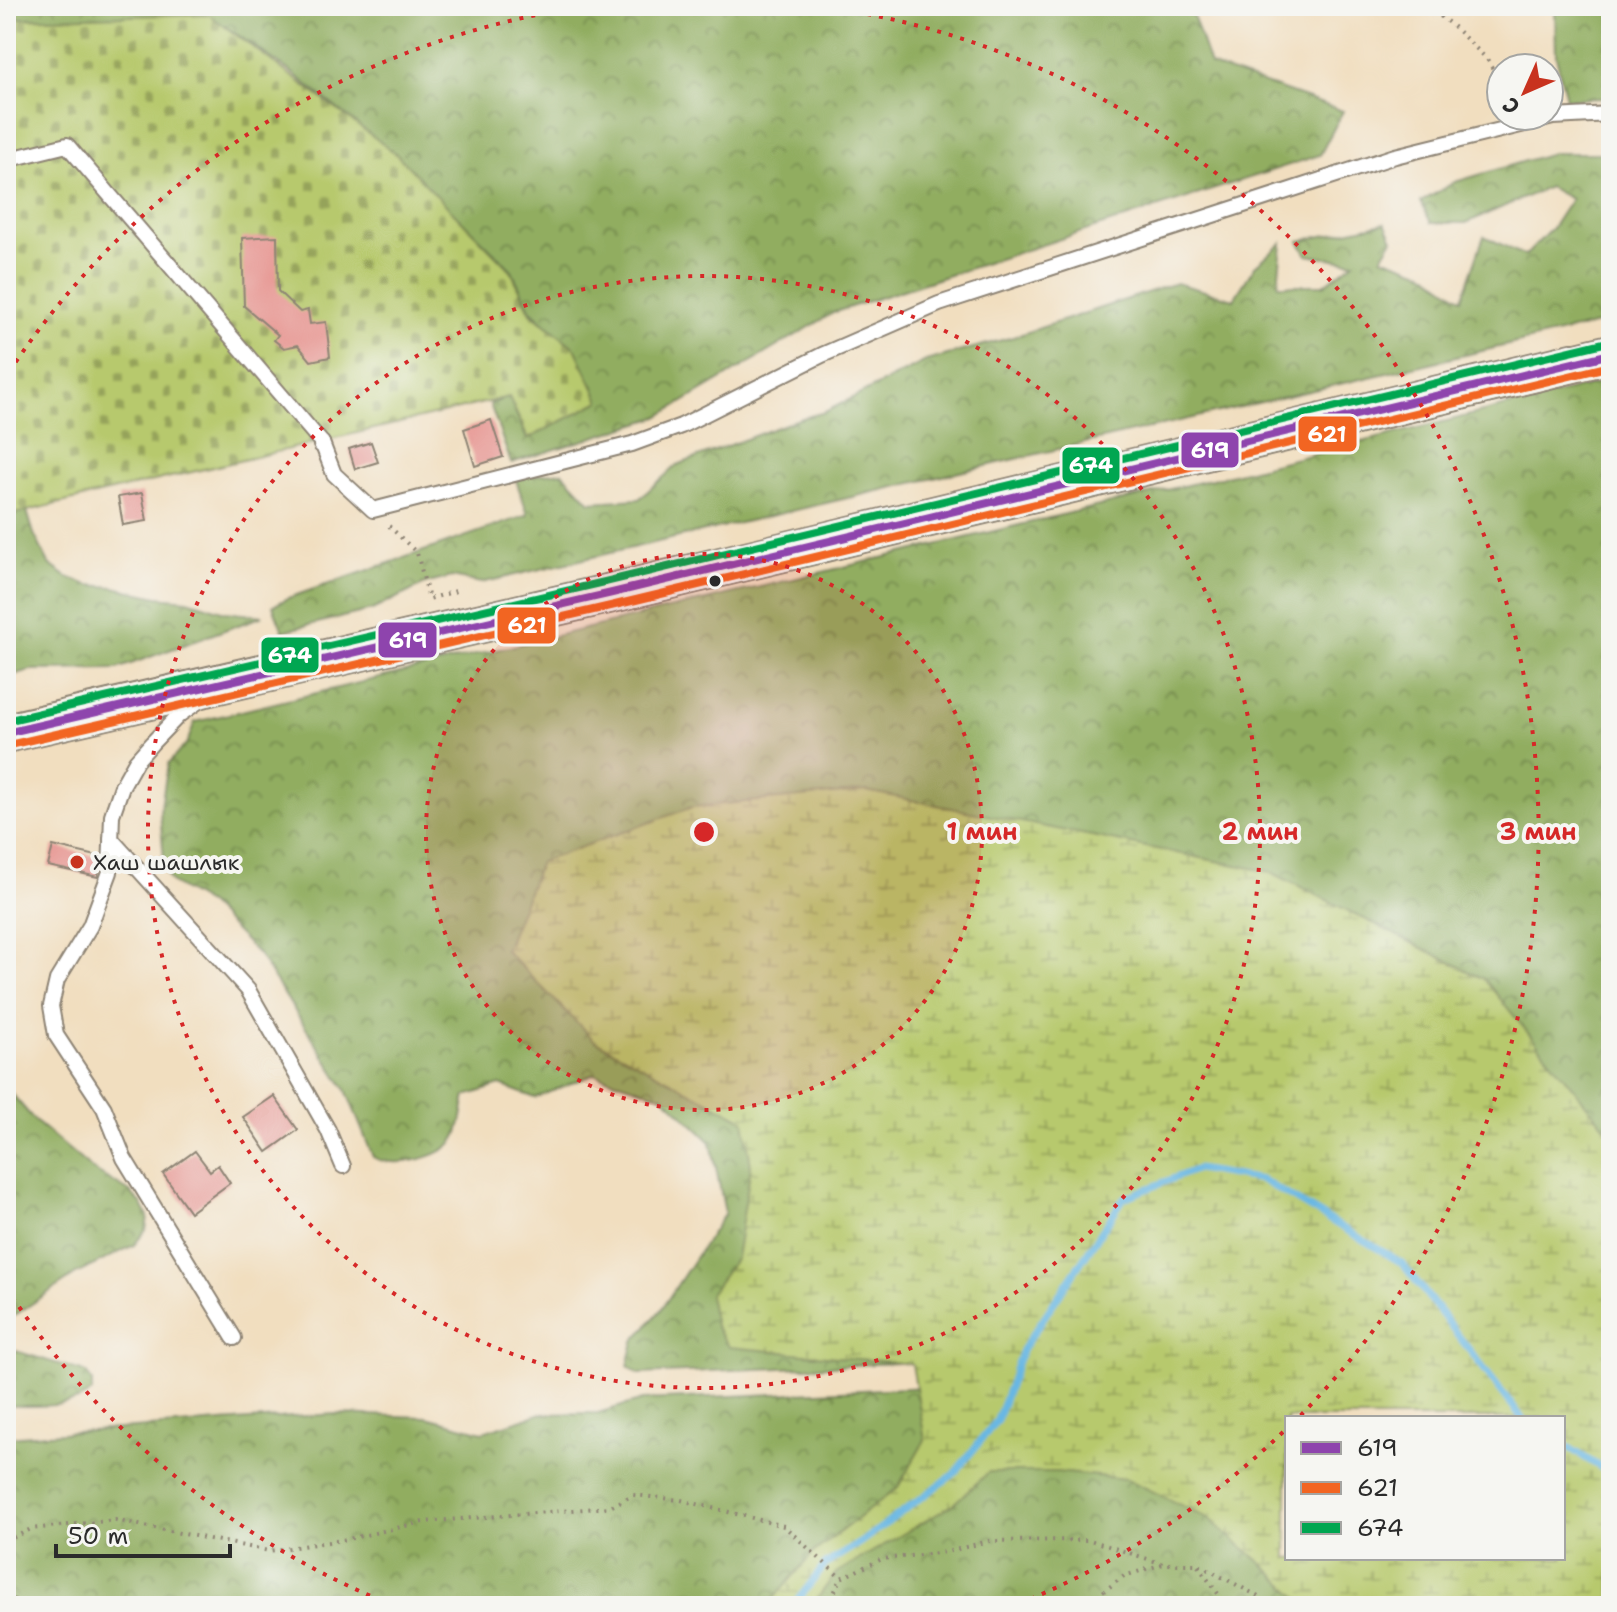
<svg xmlns="http://www.w3.org/2000/svg" width="1617" height="1612" font-family="'Shantell Sans',sans-serif">
<defs>
<pattern id="forest-crowns" width="20" height="18" patternUnits="userSpaceOnUse" patternTransform="scale(2)"><rect width="20" height="18" fill="#91ad60"/><path d="M2 6a3 3 0 1 1 6 0M12 15a3 3 0 1 1 6 0" fill="none" stroke="#778d4f"/></pattern>
<pattern id="wetland-marsh" width="20" height="14" patternUnits="userSpaceOnUse" patternTransform="scale(2)"><rect width="20" height="14" fill="#b7c96d"/><path d="M1 5h8M5 5V1M11 12h8M15 12V8" fill="none" stroke="#95a35a"/></pattern>
<pattern id="cemetery-stones" width="16" height="16" patternUnits="userSpaceOnUse" patternTransform="scale(2)"><rect width="16" height="16" fill="#b7c96d"/><path d="M2 7V4a2 2 0 0 1 4 0v3zM10 15v-3a2 2 0 0 1 4 0v3z" fill="#95a35a"/></pattern>
</defs>
<rect width="100%" height="100%" fill="#f6f6f2"/>
<filter id="ink" filterUnits="userSpaceOnUse"><feTurbulence type="fractalNoise" baseFrequency=".0125" numOctaves="2"/><feDisplacementMap in="SourceGraphic" scale="16" xChannelSelector="R" yChannelSelector="G"/><feConvolveMatrix kernelMatrix="1 2 1 2 8 2 1 2 1" color-interpolation-filters="sRGB"/></filter>
<filter id="wash" filterUnits="userSpaceOnUse"><feTurbulence type="fractalNoise" baseFrequency=".006" numOctaves="4" result="noise"/><feDisplacementMap in="SourceGraphic" scale="32" xChannelSelector="R" yChannelSelector="G"/><feGaussianBlur stdDeviation="1.8" result="paint"/><feColorMatrix in="noise" values="0 0 0 0 0 0 0 0 0 0 0 0 0 0 0 0 0 1.4 0 .05"/><feComposite in="paint" operator="in"/></filter>
<g filter="url(#wash)">
<rect width="100%" height="100%" fill="#f1debf"/>
<!-- forest -->
<g fill="url(#forest-crowns)" stroke="#5e6c46" stroke-width="2" fill-rule="evenodd">
<polygon points="6,6 1190,6 1210,65 1343,111 1320,155 835,312 658,417 511,463 490,404 509,397 527,439 600,401 576,350 531,311 511,269 388,149 291,72 213,18 6,18"/>
<polygon points="1555,6 1611,6 1611,98 1566,99 1556,56"/>
<polygon points="1552,153 1611,153 1611,321 481,583 452,577 425,584 372,610 283,631 273,606 288,598 528,515 515,477 562,472 590,502 639,499 677,465 799,419 825,412 926,361 1013,337 1176,283 1234,299 1255,266 1282,243 1278,285 1324,285 1354,262 1307,255 1299,241 1385,223 1393,239 1382,257 1424,272 1462,299 1484,236 1525,256 1552,228 1571,199 1549,187 1466,223 1431,223 1421,202 1455,182"/>
<path d="M1611,380V1333L639,1374L628,1366L634,1341L660,1311L725,1213L711,1142L663,1096L594,1074L535,1098L500,1085L466,1096C463,1109 462,1128 455,1139C443,1159 391,1169 373,1157L346,1090L258,954L209,905L172,883L165,872L160,812L168,764L187,743L195,722L1229,475Z"/>
<polygon points="24,501 34,534 49,564 67,577 88,585 114,587 157,597 188,600 225,612 263,616 117,669 31,670 6,677 6,505"/>
<polygon points="6,1087 35,1121 93,1170 130,1192 141,1203 148,1216 146,1230 134,1245 76,1274 6,1321"/>
<path d="M6,1348L85,1372L92,1381V1392C70,1410 33,1405 6,1406Z"/>
<path d="M1611,1356V1606H6V1437L335,1414L427,1417L483,1432L539,1414L598,1413L643,1400ZM1287,1418H1563V1558H1287Z"/>
</g>
<!-- wetland -->
<path fill="url(#wetland-marsh)" stroke="#717a4c" stroke-width="2" fill-rule="evenodd" d="M866,791L1271,872L1484,979L1611,1134V1606H1307L1266,1567L1208,1518L1127,1479L1057,1472H989L951,1506L836,1573L812,1606H767L814,1552L898,1487L925,1440L912,1364L729,1347L715,1326L709,1295L736,1258L751,1166L744,1120L595,1041L505,950L540,862L692,807ZM1287,1418H1563V1558H1287Z"/>
<!-- cemetery -->
<polygon fill="url(#cemetery-stones)" stroke="#717a4c" stroke-width="2" points="208,14 394,152 511,271 531,313 575,348 600,401 528,439 509,397 6,516 6,19"/>
<g fill="none" stroke-linecap="round" stroke-linejoin="round">
<!-- stream -->
<g stroke="#69b7e3" stroke-width="7">
<polyline points="1563,1444 1611,1474"/>
<polyline points="793,1606 826,1564 861,1542 954,1474 997,1420 1022,1350 1124,1198 1197,1169 1262,1180 1402,1263 1522,1418"/>
</g>
</g>
<g id="blocks">
<!-- building -->
<g fill="#e79994">
<polygon points="277,236 278,291 300,312 308,310 310,324 326,322 330,357 311,361 298,345 284,348 274,340 278,335 244,306 242,238"/>
<polygon points="491,420 503,457 475,466 464,429"/>
<polygon points="371,442 378,462 355,469 349,449"/>
<polygon points="142,493 147,521 123,525 118,497"/>
<polygon points="53,846 101,857 98,877 48,866"/>
<polygon points="274,1096 298,1130 267,1152 243,1117"/>
<polygon points="195,1151 210,1171 218,1165 230,1183 190,1212 163,1174"/>
</g>
</g>
</g>
<g filter="url(#ink)">
<use href="#blocks" fill-opacity="0" stroke="#8e8475" stroke-width="2"/>
<g fill="none" stroke-linecap="round" stroke-linejoin="round">
<defs>
<g id="lane">
<polyline points="6,160 67,145 322,443 321,445"/>
<polyline points="322,443 334,474 373,510 632,444 681,426 822,355 939,304 1395,156 1553,117 1611,114"/>
<polyline points="199,701 179,715 152,743 136,761 122,786 112,815 110,872 90,926 57,980 51,1006 56,1035 104,1108 124,1158 234,1338"/>
<polyline points="111,839 248,990 328,1130 343,1166"/>
</g>
<polyline id="secondary" points="6,733 612,593 1611,354"/>
</defs>
<!-- lane casing -->
<use href="#lane" stroke="#8e8475" stroke-width="18"/>
<!-- secondary casing -->
<use href="#secondary" stroke="#8e8475" stroke-width="42"/>
<!-- path -->
<g stroke="#8e8475" stroke-width="4" stroke-dasharray="2 6" stroke-linecap="butt">
<polyline points="1428,6 1455,28 1487,59 1501,83"/>
<polyline points="389,526 417,553 429,599 456,591"/>
<polyline points="6,1541 31,1529 115,1520 269,1551 348,1539 423,1522 610,1507 633,1495 681,1500 784,1526 841,1578"/>
<polyline points="1198,1566 1227,1606"/>
<polyline points="6,1596 29,1606"/>
<polyline points="828,1606 841,1578 882,1559 947,1552 989,1541 1090,1540 1163,1564"/>
<polyline points="1084,1606 1124,1576 1163,1564 1197,1564 1254,1594 1270,1606"/>
</g>
<!-- lane -->
<use href="#lane" stroke="#fff" stroke-width="14"/>
<!-- secondary -->
<use href="#secondary" stroke="#f8e7c3" stroke-width="38"/>
<defs>
<polyline id="bus-1" points="6,733 612,593 1611,354"/>
<polyline id="bus-2" points="9,745 615,605 1611,366"/>
<polyline id="bus-3" points="6,721 609,581 1608,342"/>
</defs>
<!-- bus-1 casing -->
<use href="#bus-1" stroke="#f6f6f2" stroke-width="14"/>
<!-- bus-2 casing -->
<use href="#bus-2" stroke="#f6f6f2" stroke-width="14"/>
<!-- bus-3 casing -->
<use href="#bus-3" stroke="#f6f6f2" stroke-width="14"/>
<!-- bus-1 -->
<use href="#bus-1" stroke="#8e44ad" stroke-width="8"/>
<!-- bus-2 -->
<use href="#bus-2" stroke="#f26522" stroke-width="8"/>
<!-- bus-3 -->
<use href="#bus-3" stroke="#00a651" stroke-width="8"/>
</g>
</g>
<!-- distance rings -->
<circle cx="704" cy="832" r="278" fill="#d62828" fill-opacity=".12"/>
<g fill="none" stroke="#d62828" stroke-width="4" stroke-dasharray="4 8">
<circle cx="704" cy="832" r="278"/>
<circle cx="704" cy="832" r="556"/>
<path d="M1283 1432A834 834 0 0 1 1016 1605M392 1605A834 834 0 0 1 9 1292M9 372A834 834 0 0 1 588 6M820 6A834 834 0 0 1 1299 1417"/>
</g>
<!-- markers -->
<circle fill="#2b2b2b" stroke="#f6f6f2" stroke-width="3" cx="715" cy="581" r="7"/>
<circle fill="#c8321e" stroke="#f6f6f2" stroke-width="3" cx="77" cy="862" r="8"/>
<g text-anchor="middle" dominant-baseline="central" stroke-width="8" stroke-linejoin="round" paint-order="stroke">
<!-- poi labels -->
<g font-size="22" fill="#2b2b2b" stroke="#f6f6f2" text-anchor="start">
<text x="93" y="862">Хаш шашлык</text>
</g>
</g>
<circle cx="704" cy="832" r="12" fill="#d62828" stroke="#f6f6f2" stroke-width="4"/>
<g font-size="24" text-anchor="middle" font-weight="bold" fill="#d62828" stroke="#f6f6f2" stroke-width="8" stroke-linejoin="round" paint-order="stroke">
<text x="982" y="840">1 мин</text>
<text x="1260" y="840">2 мин</text>
<text x="1538" y="840">3 мин</text>
</g>
<g stroke="#f6f6f2" stroke-width="3">
<rect x="1297" y="415" width="61" height="38" rx="8" fill="#f26522"/>
<rect x="1180" y="431" width="60" height="38" rx="8" fill="#8e44ad"/>
<rect x="1061" y="446" width="60" height="39" rx="8" fill="#00a651"/>
<rect x="496" y="606" width="61" height="39" rx="8" fill="#f26522"/>
<rect x="377" y="621" width="61" height="38" rx="8" fill="#8e44ad"/>
<rect x="260" y="636" width="60" height="38" rx="8" fill="#00a651"/>
</g>
<g font-size="22" text-anchor="middle" font-weight="bold" fill="#fff">
<text x="1327" y="442">621</text>
<text x="1210" y="458">619</text>
<text x="1091" y="473">674</text>
<text x="527" y="633">621</text>
<text x="408" y="648">619</text>
<text x="290" y="663">674</text>
</g>
<!-- margin -->
<rect width="1617" height="1612" fill="none" stroke="#f6f6f2" stroke-width="32"/>
<!-- legend -->
<rect x="1285" y="1416" width="280" height="144" fill="#f6f6f2" stroke="#a5a5a2" stroke-width="2"/>
<rect x="1301" y="1442" width="40" height="12" fill="#8e44ad" stroke="#a5a5a2" stroke-width="2"/>
<text x="1357" y="1456" font-size="24" fill="#2b2b2b">619</text>
<rect x="1301" y="1482" width="40" height="12" fill="#f26522" stroke="#a5a5a2" stroke-width="2"/>
<text x="1357" y="1496" font-size="24" fill="#2b2b2b">621</text>
<rect x="1301" y="1522" width="40" height="12" fill="#00a651" stroke="#a5a5a2" stroke-width="2"/>
<text x="1357" y="1536" font-size="24" fill="#2b2b2b">674</text>
<!-- north arrow -->
<g transform="translate(1525 92) rotate(225)"><circle r="38" fill="#f6f6f2" stroke="#a5a5a2" stroke-width="2"/>
<path d="M0-6L14 30L0 20L-14 30Z" fill="#c8321e"/>
<text y="-12" font-size="22" font-weight="bold" text-anchor="middle" fill="#2b2b2b">С</text>
</g>
<!-- scale -->
<path d="M56 1544v12h174v-12" fill="none" stroke="#2b2b2b" stroke-width="4"/>
<text x="68" y="1544" font-size="24" fill="#2b2b2b" stroke="#f6f6f2" stroke-width="6" paint-order="stroke">50 m</text>
</svg>
